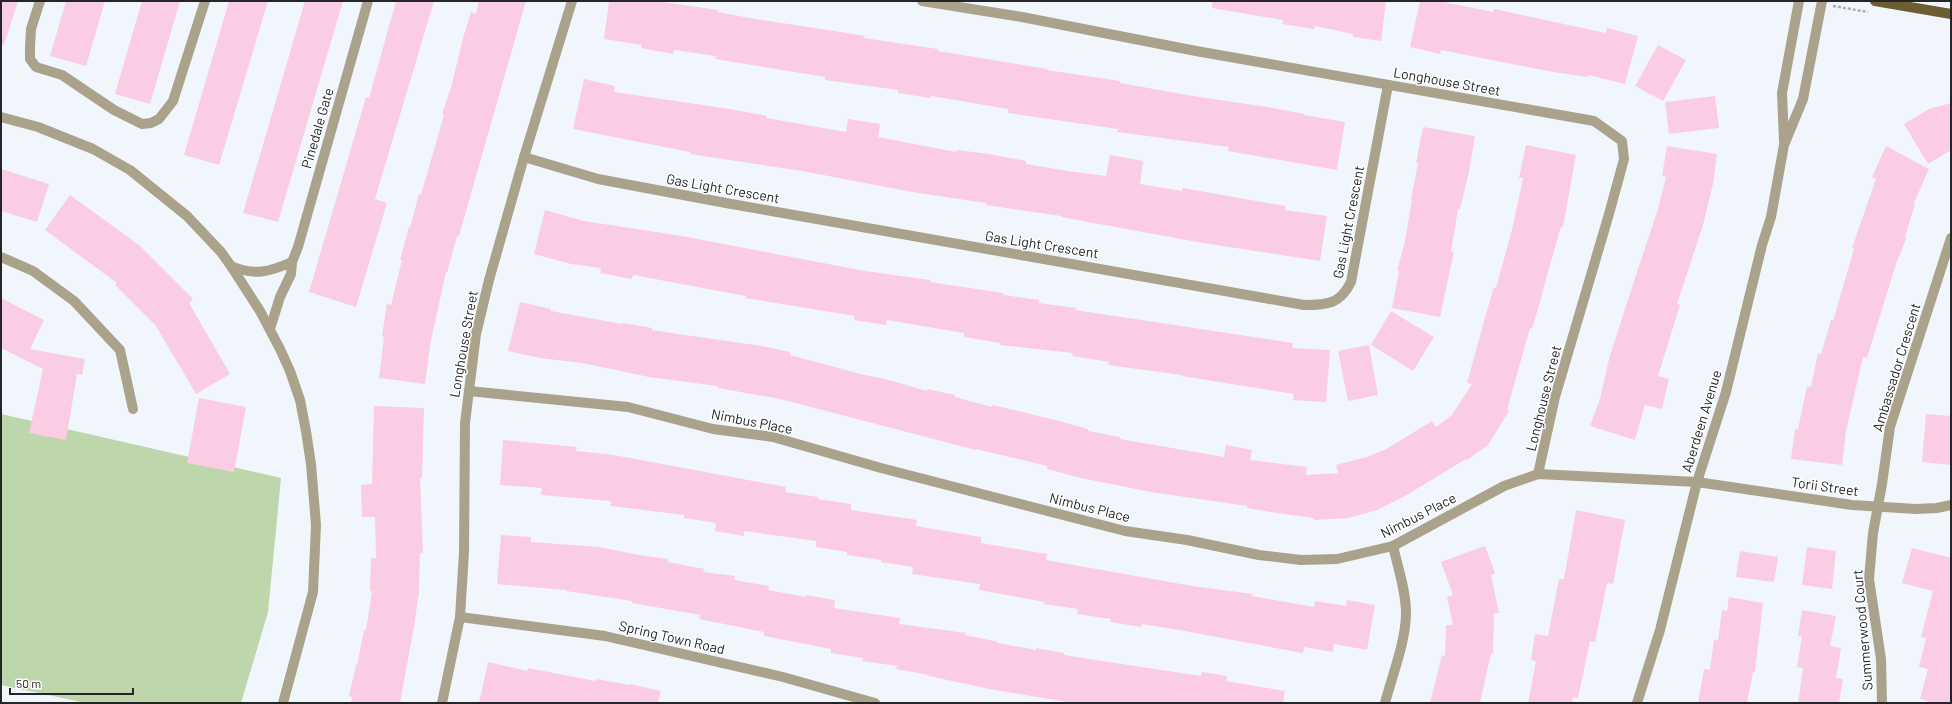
<svg xmlns="http://www.w3.org/2000/svg" width="1952" height="704" font-family="Barlow,sans-serif">
<rect width="100%" height="100%" fill="#f1f6fc"/>
<!-- green -->
<polygon fill="#bed6ab" points="1,414 281,478 268,612 241,703 86,703 1,685"/>
<!-- building -->
<g fill="#facde5">
<polygon points="1,1 18,1 4,45 1,44"/>
<polygon points="66,1 105,1 86,66 50,56"/>
<polygon points="142,1 180,1 150,104 115,94"/>
<polygon points="229,1 268,1 219,165 184,155"/>
<polygon points="305,1 343,1 278,222 243,213"/>
<polygon points="396,1 434,1 375,199 387,203 356,307 309,292 366,97 369,98"/>
<polygon points="479,1 526,1 459,236 457,236 447,273 446,272 430,345 425,384 379,378 384,337 382,336 387,304 391,305 402,260 400,260 409,227 410,228 419,194 421,195 444,115 442,114 452,84 463,38 471,12 476,14"/>
<polygon points="609,1 656,1 718,10 718,12 755,19 828,30 865,36 864,38 938,49 938,51 1047,69 1047,70 1120,81 1120,83 1193,96 1267,107 1304,114 1304,115 1345,122 1337,170 1228,151 1229,147 1117,132 1118,129 1008,113 1008,109 931,96 930,98 898,93 898,90 825,80 825,77 715,59 716,56 674,50 673,54 641,48 642,45 604,39"/>
<polygon points="1212,1 1386,1 1381,41 1353,37 1353,34 1315,26 1314,29 1282,24 1283,20 1212,8"/>
<polygon points="1420,1 1439,1 1493,12 1494,9 1606,33 1607,28 1638,36 1625,84 1589,75 1588,77 1553,72 1441,50 1440,54 1410,47"/>
<polygon points="1658,45 1686,60 1663,101 1635,86"/>
<polygon points="584,79 615,86 614,92 730,109 767,116 766,118 846,132 848,119 880,124 878,137 956,152 957,150 989,154 1026,161 1026,164 1068,171 1106,176 1110,155 1143,161 1140,184 1182,191 1183,188 1285,206 1285,210 1327,216 1320,261 1203,243 1061,217 1061,216 986,205 986,203 912,192 802,171 690,154 690,152 573,129"/>
<polygon points="1715,96 1719,128 1669,134 1665,102"/>
<polygon points="1951,103 1951,150 1928,164 1904,124 1929,109"/>
<polygon points="1423,127 1475,136 1469,172 1460,209 1458,209 1451,251 1454,252 1440,317 1392,308 1399,271 1397,271 1405,241 1412,199 1411,199 1418,163 1416,163"/>
<polygon points="1526,145 1576,155 1563,227 1561,227 1549,268 1540,302 1532,329 1530,328 1507,410 1509,411 1488,445 1467,460 1466,459 1405,496 1377,510 1348,518 1314,520 1313,518 1277,513 1247,508 1247,506 1151,492 1081,478 1047,469 1047,466 976,449 976,450 780,399 718,388 718,386 649,377 582,363 540,358 508,351 520,302 551,309 551,311 622,324 623,323 652,328 652,330 685,335 762,346 790,352 790,355 861,374 889,380 927,391 927,389 955,395 955,397 992,407 993,405 1059,421 1088,429 1088,431 1120,437 1120,439 1224,457 1226,445 1252,450 1250,460 1307,467 1306,475 1338,473 1336,465 1370,456 1383,450 1383,451 1432,421 1436,427 1452,415 1472,384 1467,383 1486,314 1494,287 1496,288 1512,230 1523,178 1519,178"/>
<polygon points="1667,146 1717,154 1713,184 1703,225 1677,304 1680,305 1658,376 1669,379 1662,409 1645,405 1635,440 1590,426 1600,399 1609,359 1633,284 1658,209 1666,177 1662,176"/>
<polygon points="1886,146 1929,169 1914,203 1915,204 1905,237 1907,237 1896,264 1867,358 1863,357 1846,431 1842,465 1791,459 1795,429 1798,429 1807,386 1811,387 1818,353 1821,354 1831,320 1833,321 1854,249 1852,248 1876,179 1872,177"/>
<polygon points="1,169 49,184 37,222 1,211"/>
<polygon points="70,195 139,245 193,299 189,303 230,374 196,394 156,326 115,285 117,283 45,230"/>
<polygon points="545,210 584,221 682,236 865,271 930,280 930,282 1003,293 1003,295 1039,300 1039,303 1076,308 1075,310 1293,343 1292,348 1330,350 1326,402 1293,400 1294,394 1182,376 1182,375 1108,365 1109,362 1072,356 1073,353 1000,345 1000,343 964,337 964,333 928,327 887,320 886,325 854,320 855,316 745,298 746,296 633,275 632,279 600,273 601,268 571,264 534,254"/>
<polygon points="1,298 44,320 30,349 85,359 82,375 77,374 66,440 29,433 43,369 1,348"/>
<polygon points="1391,311 1434,337 1413,371 1371,345"/>
<polygon points="1369,345 1378,395 1348,401 1338,351"/>
<polygon points="199,398 246,407 234,472 187,463"/>
<polygon points="374,406 424,408 422,478 420,478 423,553 420,553 419,593 413,632 400,703 351,703 352,697 349,696 356,665 357,665 364,630 366,630 372,591 370,591 371,558 376,558 375,517 362,517 361,485 372,484"/>
<polygon points="1926,414 1951,416 1951,465 1922,462"/>
<polygon points="503,440 577,447 576,451 614,455 786,487 785,492 818,497 818,499 851,504 851,510 917,520 916,526 981,537 981,543 1047,554 1046,560 1192,586 1253,594 1252,596 1314,607 1315,601 1346,606 1347,600 1375,605 1367,650 1334,644 1333,652 1304,647 1303,653 1179,630 1142,624 1142,627 1110,622 1111,619 1077,614 1078,609 1044,604 1045,602 979,590 980,584 912,574 913,567 881,562 881,560 847,555 847,552 816,547 816,541 744,531 744,536 715,531 716,523 684,518 684,515 611,506 611,501 541,495 542,488 500,485"/>
<polygon points="1576,510 1625,520 1613,584 1607,583 1595,642 1590,641 1578,698 1573,697 1572,703 1528,703 1536,661 1531,660 1535,634 1548,636 1559,579 1564,579"/>
<polygon points="501,535 531,537 531,542 599,547 639,555 668,559 668,562 704,569 703,572 735,576 734,580 769,586 768,590 806,597 806,595 835,600 834,608 900,618 899,624 966,633 965,635 999,642 998,643 1036,650 1036,648 1064,653 1064,655 1102,661 1201,676 1202,672 1227,676 1226,681 1285,691 1283,703 1074,703 989,689 929,676 929,675 896,669 897,666 862,661 863,658 831,653 831,649 764,636 764,632 699,619 700,615 632,603 632,601 566,591 566,590 497,584"/>
<polygon points="1485,546 1495,573 1491,575 1499,613 1494,613 1493,653 1491,653 1480,703 1430,703 1442,655 1445,656 1446,625 1453,625 1447,597 1453,595 1441,562"/>
<polygon points="1807,547 1836,551 1832,589 1802,585"/>
<polygon points="1912,548 1951,558 1951,703 1934,703 1920,699 1928,669 1919,667 1926,638 1921,637 1933,591 1902,583"/>
<polygon points="1740,551 1778,557 1774,582 1736,577"/>
<polygon points="1729,597 1763,603 1755,672 1753,672 1747,703 1698,703 1704,669 1710,670 1714,640 1718,640 1722,610 1727,611"/>
<polygon points="1802,610 1836,616 1830,646 1841,648 1836,678 1843,679 1839,703 1798,703 1803,668 1797,667 1802,637 1798,636"/>
<polygon points="488,662 527,671 528,668 595,681 596,679 630,685 630,684 661,691 658,703 479,703"/>
</g>
<g fill="none" stroke-linecap="round" stroke-linejoin="round">
<!-- path -->
<polyline stroke="#aaaeb2" stroke-width="2.5" stroke-dasharray="3 2" stroke-linecap="butt" points="1833,6 1868,12"/>
<!-- minor -->
<g stroke="#aba28b" stroke-width="10">
<polyline points="40,1 31,29 30,47 30,59 36,67 62,75 114,110 142,124 151,123 159,119 173,101 205,1"/>
<polyline points="922,1 1022,17 1196,51 1594,121 1622,141 1624,159 1609,214 1555,397 1538,474"/>
<path d="M524,157L598,179L726,203L1304,305C1328,305 1340,304 1351,282L1388,85"/>
<polyline points="1,257 33,271 74,301 120,350 133,409"/>
<path d="M231,266C255,276 269,272 292,262"/>
<polyline points="270,329 280,297 291,274 292,262 298,247 368,1"/>
<polyline points="469,391 628,407 713,429 773,437 881,468 1125,531 1187,540 1259,555 1301,560 1337,559 1393,546 1504,486 1538,474 1697,482 1852,505 1916,509 1937,508 1951,505"/>
<polyline points="460,617 605,636 783,677 875,703"/>
<polyline points="442,703 460,617 464,552 465,423 476,334 489,280 524,157 572,1"/>
<path d="M1385,703C1392,676 1406,641 1406,613C1406,591 1398,568 1393,546"/>
<polyline points="1882,703 1881,659 1869,579 1873,533 1882,484 1890,427 1951,238"/>
</g>
<!-- tertiary -->
<g stroke="#aba28b" stroke-width="10">
<polyline points="1,117 38,127 93,149 130,170 187,216 221,252 231,266 260,311 280,349 290,371 300,400 306,431 311,464 316,525 313,592 283,703"/>
<polyline points="1784,141 1782,93 1799,1"/>
<polyline points="1637,703 1660,630 1697,482 1726,392 1762,245 1771,217 1784,145 1803,99 1822,1"/>
</g>
<!-- primary -->
<polyline stroke="#6d5d33" stroke-width="10" points="1875,1 1951,14"/>
</g>
<g text-anchor="middle" dominant-baseline="central" stroke-width="3" stroke-linejoin="round" paint-order="stroke">
<!-- street labels -->
<g font-size="14" fill="#242527" stroke="#fff">
<text transform="translate(1447 81) rotate(10)">Longhouse Street</text>
<text transform="translate(317 128) rotate(-74)">Pinedale Gate</text>
<text transform="translate(723 188) rotate(10)">Gas Light Crescent</text>
<text transform="translate(1348 222) rotate(-79)">Gas Light Crescent</text>
<text transform="translate(1042 244) rotate(9)">Gas Light Crescent</text>
<text transform="translate(463 344) rotate(-80)">Longhouse Street</text>
<text transform="translate(1896 367) rotate(-73)">Ambassador Crescent</text>
<text transform="translate(1543 398) rotate(-76)">Longhouse Street</text>
<text transform="translate(752 421) rotate(11)">Nimbus Place</text>
<text transform="translate(1701 421) rotate(-73)">Aberdeen Avenue</text>
<text transform="translate(1825 486) rotate(8)">Torii Street</text>
<text transform="translate(1090 507) rotate(14)">Nimbus Place</text>
<text transform="translate(1418 515) rotate(-27)">Nimbus Place</text>
<text transform="translate(1862 630) rotate(-95)">Summerwood Court</text>
<text transform="translate(672 637) rotate(13)">Spring Town Road</text>
</g>
</g>
<!-- border -->
<rect width="1952" height="704" fill="none" stroke="#242527" stroke-width="4"/>
<!-- scale -->
<path d="M10 688v6h123v-6" fill="none" stroke="#242527" stroke-width="2"/>
<text x="16" y="688" font-size="12" fill="#242527" stroke="#ffffff" stroke-width="3" paint-order="stroke">50 m</text>
</svg>
